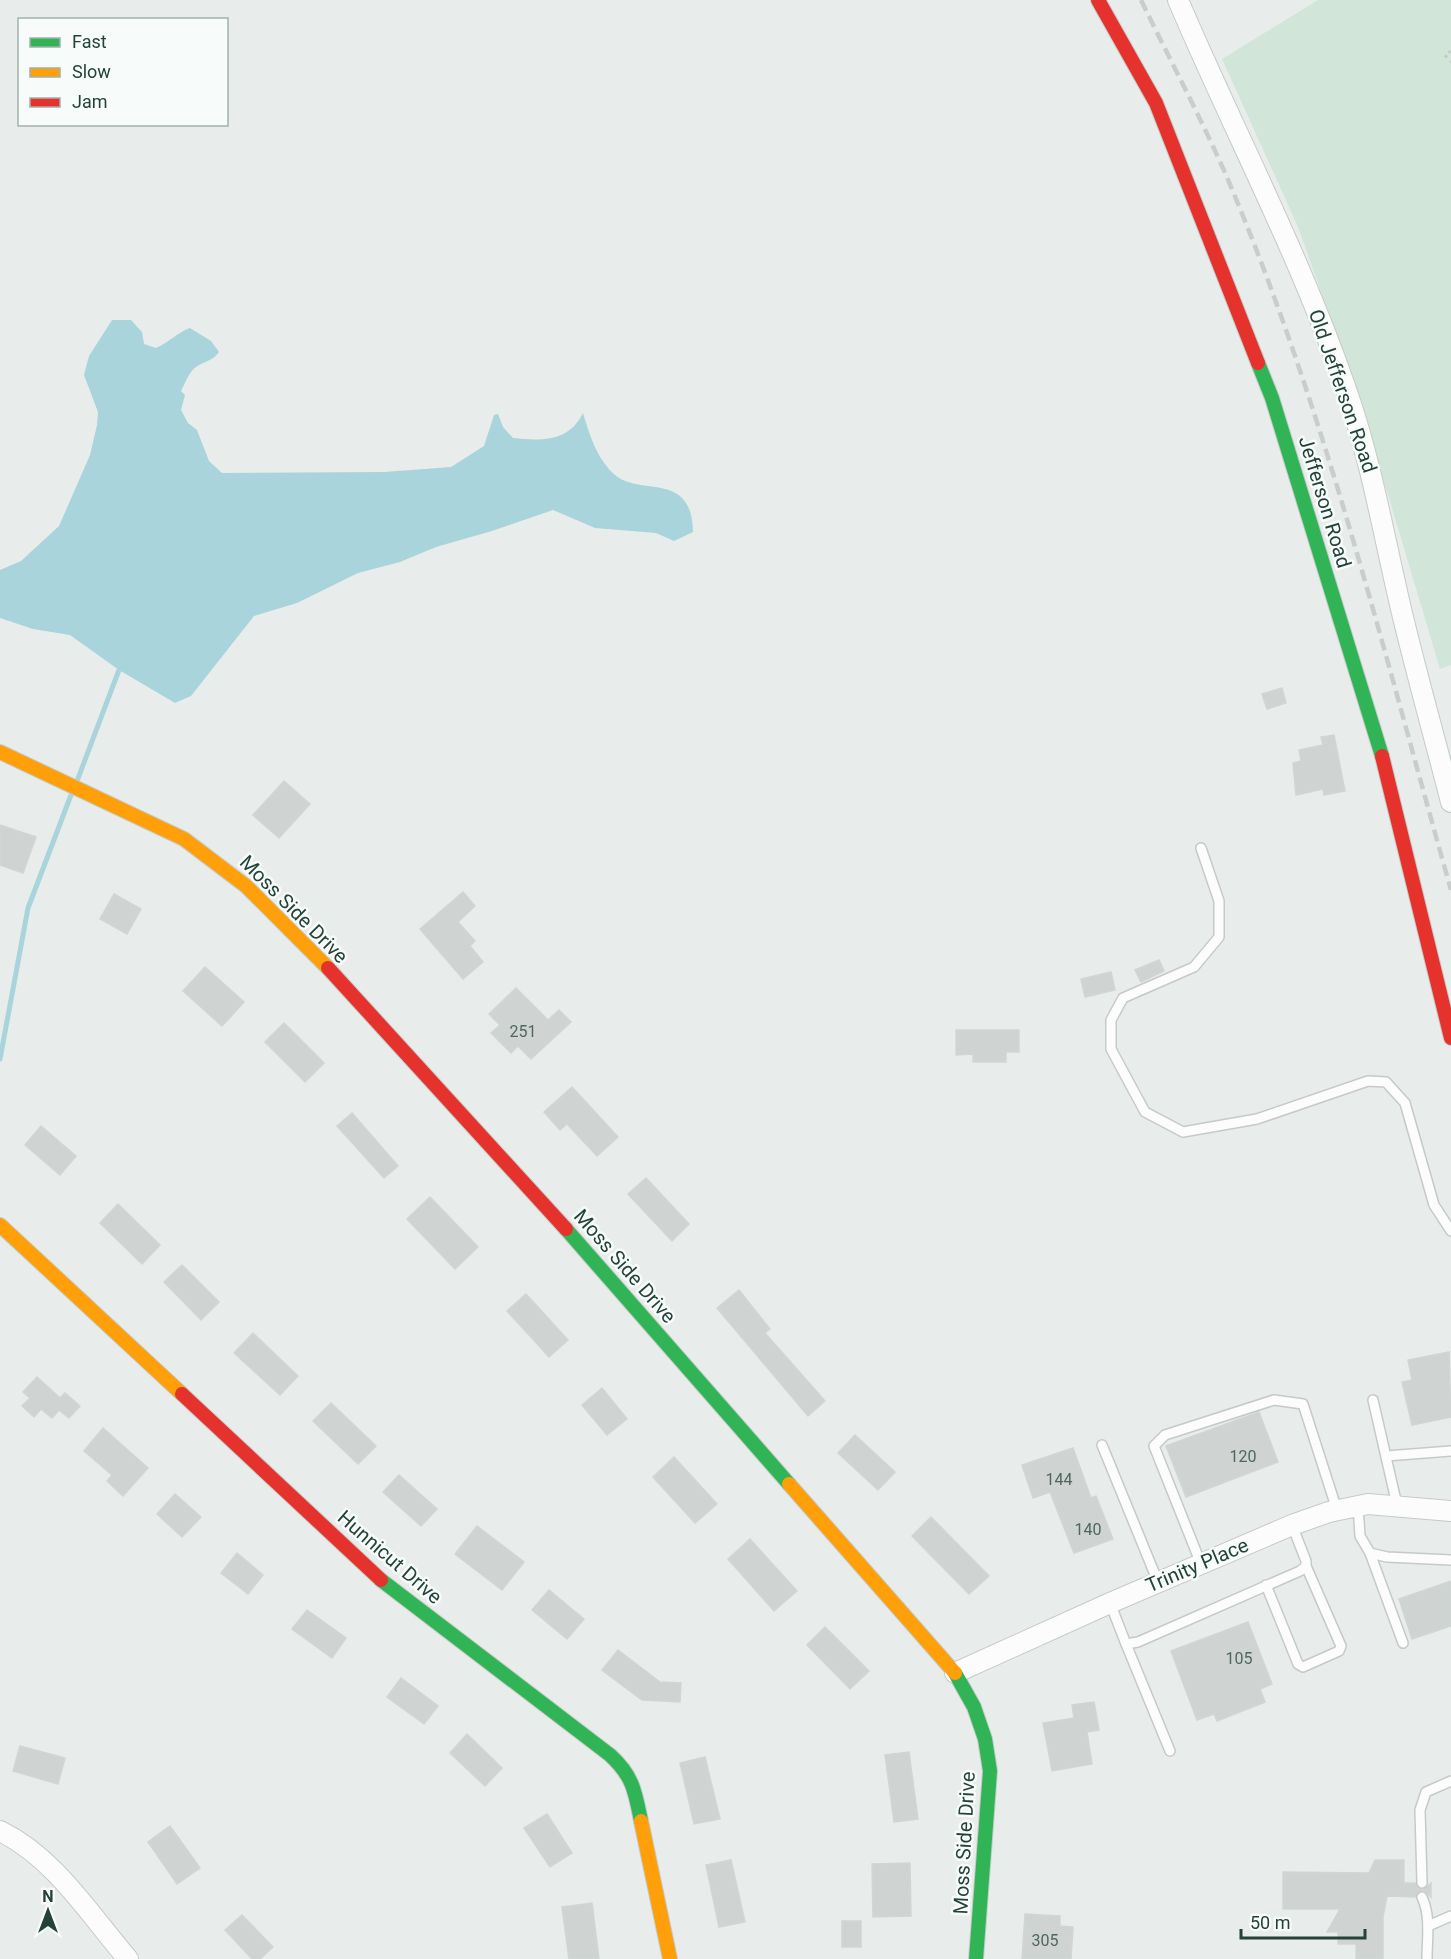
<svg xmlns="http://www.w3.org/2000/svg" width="1451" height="1959" font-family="Roboto,sans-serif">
<rect width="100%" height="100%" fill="#e8edeb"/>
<!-- green -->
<polygon fill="#d1e6d8" points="1318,0 1451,0 1451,665 1440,669 1360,401 1298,227 1222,59"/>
<!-- water -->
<path fill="#a9d4db" d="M112,320H131L142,332L144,344L156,348C170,342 176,333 190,328L211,341L219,352C212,361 208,360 199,365C189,370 186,382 181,391L185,395L181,410L188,423L197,430L209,461L222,473L384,472L451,467L484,446L494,415L498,414L503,427L513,438C542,441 569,442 583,413C590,436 597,459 615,475C641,497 692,470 693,532L674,541L656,533L595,528L553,510L492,531L436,547L400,562L358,573L297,603L254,616L191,696L175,703L119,670L70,635L33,629L0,618V570L21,561L59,526L90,455L97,425L98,412L84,375L89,356Z"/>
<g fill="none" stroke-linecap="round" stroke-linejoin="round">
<!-- stream -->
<g stroke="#a9d4db" stroke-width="5">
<polyline points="77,781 119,670"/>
<polyline points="0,1059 28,908 71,795"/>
</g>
</g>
<!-- building -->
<g fill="#cfd4d2" stroke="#d1d6d4" stroke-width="1.5">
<polygon points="1282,688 1286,703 1267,709 1262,694"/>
<polygon points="1334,735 1345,791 1324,795 1323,789 1296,795 1293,763 1301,761 1299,750 1323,745 1321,737"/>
<polygon points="284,781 310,804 279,838 253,815"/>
<polygon points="0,825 36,837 23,873 0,865"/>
<polygon points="463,892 475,906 458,922 475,941 470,946 483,962 463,979 420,929"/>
<polygon points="114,894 141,909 127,934 100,919"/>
<polygon points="1159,960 1164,971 1141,982 1135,970"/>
<polygon points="205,967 244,1002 222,1026 183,991"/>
<polygon points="1111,972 1115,990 1085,997 1081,979"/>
<polygon points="516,988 548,1020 559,1010 571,1022 531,1059 518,1046 511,1053 491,1033 500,1025 489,1014"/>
<polygon points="284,1023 324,1063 305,1082 265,1042"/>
<polygon points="956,1030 1019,1030 1019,1052 1006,1052 1006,1062 973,1062 973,1054 956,1055"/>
<polygon points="572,1087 618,1137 597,1156 567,1124 560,1130 544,1112"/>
<polygon points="352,1113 398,1166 384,1178 337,1126"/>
<polygon points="41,1126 76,1156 60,1175 25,1145"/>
<polygon points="646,1178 689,1224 672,1241 628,1194"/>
<polygon points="430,1197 478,1247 455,1269 407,1219"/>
<polygon points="118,1204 160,1245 142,1264 100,1223"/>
<polygon points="182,1265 219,1302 201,1320 164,1282"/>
<polygon points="739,1290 770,1329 765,1333 825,1401 808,1416 717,1308"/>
<polygon points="526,1294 568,1340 549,1357 507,1311"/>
<polygon points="253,1333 298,1376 280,1395 234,1353"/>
<polygon points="1449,1352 1451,1417 1412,1425 1402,1382 1412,1380 1408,1360"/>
<polygon points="37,1377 60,1398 65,1393 80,1406 69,1418 59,1410 52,1418 41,1409 34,1417 22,1406 30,1398 23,1392"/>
<polygon points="602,1388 627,1419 607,1435 582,1405"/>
<polygon points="331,1403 376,1446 358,1464 313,1421"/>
<polygon points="1259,1412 1278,1462 1186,1497 1166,1446"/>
<polygon points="103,1428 148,1468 123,1496 107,1481 112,1475 84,1451"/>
<polygon points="855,1435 895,1472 878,1490 838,1453"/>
<polygon points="1073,1448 1091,1498 1096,1496 1113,1539 1074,1553 1050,1492 1033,1498 1022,1465"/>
<polygon points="674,1457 717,1504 695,1523 653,1477"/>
<polygon points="399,1475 437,1509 421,1526 383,1492"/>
<polygon points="175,1494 201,1517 182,1537 157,1514"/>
<polygon points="931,1517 989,1576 969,1594 912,1536"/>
<polygon points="477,1526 524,1562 502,1590 455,1554"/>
<polygon points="750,1539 797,1591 774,1611 728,1559"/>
<polygon points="237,1553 263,1575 248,1594 221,1573"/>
<polygon points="1451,1581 1451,1626 1412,1639 1399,1599"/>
<polygon points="549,1590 584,1619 567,1639 532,1610"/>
<polygon points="307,1610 346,1638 332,1658 292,1629"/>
<polygon points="1248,1622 1272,1684 1260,1689 1265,1702 1217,1721 1214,1714 1197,1720 1171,1651"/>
<polygon points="825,1627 869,1671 850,1689 807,1645"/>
<polygon points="618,1650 660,1682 681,1683 680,1702 642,1700 602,1670"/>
<polygon points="401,1678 438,1706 424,1724 387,1697"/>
<polygon points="1094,1702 1099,1730 1087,1732 1092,1764 1052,1771 1043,1723 1074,1718 1072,1705"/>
<polygon points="467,1734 502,1768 485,1786 450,1753"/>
<polygon points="20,1746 65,1758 58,1784 13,1771"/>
<polygon points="909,1752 918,1819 894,1822 885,1755"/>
<polygon points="705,1757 720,1819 694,1824 680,1763"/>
<polygon points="547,1814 572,1853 550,1867 524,1828"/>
<polygon points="170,1826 200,1868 177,1884 148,1842"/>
<polygon points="731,1860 745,1922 719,1927 706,1865"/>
<polygon points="1375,1860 1404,1860 1404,1883 1415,1883 1422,1890 1431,1883 1431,1897 1423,1890 1415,1897 1387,1896 1383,1917 1383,1959 1356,1959 1356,1944 1338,1944 1338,1932 1327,1932 1340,1909 1283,1909 1283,1872 1369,1873"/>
<polygon points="910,1863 911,1916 873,1917 872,1864"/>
<polygon points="592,1903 599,1959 569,1959 562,1907"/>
<polygon points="1025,1914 1060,1916 1060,1926 1073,1927 1071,1959 1022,1959"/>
<polygon points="242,1915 273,1947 260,1959 252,1959 225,1930"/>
<rect x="842" y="1921" width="19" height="26"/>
</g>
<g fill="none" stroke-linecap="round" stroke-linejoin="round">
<defs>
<g id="lane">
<polyline points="1201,848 1219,901 1219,937 1194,967 1123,998 1111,1020 1111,1049 1145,1112 1183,1132 1257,1119 1368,1081 1386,1082 1405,1103 1434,1205 1451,1231"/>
<polyline points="1373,1400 1397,1505"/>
<polyline points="1102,1445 1158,1582"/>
<polyline points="1386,1456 1451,1451"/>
<polyline points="1358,1505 1360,1536 1370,1553 1387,1557 1451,1560"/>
<polyline points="1370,1553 1403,1643"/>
<polyline points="1201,1564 1154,1446 1165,1435 1274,1400 1303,1404 1337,1510"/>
<polyline points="1266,1585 1298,1664 1303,1667 1339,1651 1341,1646 1306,1566"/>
<polyline points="1110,1603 1126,1644 1138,1642 1300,1571 1306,1566 1306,1561 1292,1525"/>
<polyline points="1126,1644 1170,1751"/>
<polyline points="1422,1883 1420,1810 1426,1792 1451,1781"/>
<path d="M1422,1897C1431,1917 1427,1938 1427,1959"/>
<polyline points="1428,1926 1451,1916"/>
</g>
<g id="street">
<path d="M1178,0C1235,134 1304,263 1350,401C1373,470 1385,542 1402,613C1417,676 1435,739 1451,802"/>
<polyline points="955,1673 1110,1603 1292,1525 1329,1512 1368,1504 1451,1511"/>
<path d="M0,1831C54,1857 90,1915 128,1959"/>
</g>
<g id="fast">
<polyline points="1258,363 1272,398 1382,756"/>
<polyline points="566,1229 789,1484"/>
<path d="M381,1580L610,1755C633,1776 635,1791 641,1821"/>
<polyline points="955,1673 974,1707 985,1739 990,1771 976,1959"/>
</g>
<g id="slow">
<polyline points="0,752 184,839 246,886 328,968"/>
<polyline points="0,1225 182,1394"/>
<polyline points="789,1484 955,1673"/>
<polyline points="641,1821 670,1959"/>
</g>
<g id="jam">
<polyline points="1098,0 1156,103 1258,363"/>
<polyline points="1382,756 1451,1038"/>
<polyline points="328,968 566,1229"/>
<polyline points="182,1394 381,1580"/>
</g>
</defs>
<!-- lane casing -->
<use href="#lane" stroke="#c5cac8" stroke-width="12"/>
<!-- street casing -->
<use href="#street" stroke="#c5cac8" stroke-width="22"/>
<!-- fast casing -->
<use href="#fast" stroke="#c3cbc8" stroke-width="16"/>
<!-- slow casing -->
<use href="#slow" stroke="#c3cbc8" stroke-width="16"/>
<!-- jam casing -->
<use href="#jam" stroke="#c3cbc8" stroke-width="16"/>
<!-- path -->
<polyline stroke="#c3ccca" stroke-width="3" stroke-dasharray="3 4.5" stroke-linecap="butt" points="1451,51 1445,55 1451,62"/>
<!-- lane -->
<use href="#lane" stroke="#fcfcfc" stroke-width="9"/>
<!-- street -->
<use href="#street" stroke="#fcfcfc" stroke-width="20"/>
<!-- fast -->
<use href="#fast" stroke="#30b455" stroke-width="14"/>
<!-- slow -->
<use href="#slow" stroke="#ff9f0a" stroke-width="14"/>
<!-- jam -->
<use href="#jam" stroke="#e5322d" stroke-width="14"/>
<!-- rail -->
<path stroke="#c9cdcc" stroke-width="4.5" stroke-dasharray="12 6" stroke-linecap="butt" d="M1141,0C1169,58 1200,116 1226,175C1324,405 1383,650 1451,890"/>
</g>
<g text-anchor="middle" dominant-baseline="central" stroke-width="5" stroke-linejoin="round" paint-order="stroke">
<!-- number labels -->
<g font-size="16" fill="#506761">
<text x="523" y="1031">251</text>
<text x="1243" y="1456">120</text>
<text x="1059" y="1479">144</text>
<text x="1088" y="1529">140</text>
<text x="1239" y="1658">105</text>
<text x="1045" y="1940">305</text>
</g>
<!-- street labels -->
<g font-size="20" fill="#24423a" stroke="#f7fbf9">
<text transform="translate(1343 391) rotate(71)">Old Jefferson Road</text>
<text transform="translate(1325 502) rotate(73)">Jefferson Road</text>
<text transform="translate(294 909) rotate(45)">Moss Side Drive</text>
<text transform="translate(625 1266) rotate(49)">Moss Side Drive</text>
<text transform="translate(390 1557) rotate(41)">Hunnicut Drive</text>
<text transform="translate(1197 1565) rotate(-23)">Trinity Place</text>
<text transform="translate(964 1843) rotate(-87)">Moss Side Drive</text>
</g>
</g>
<!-- legend -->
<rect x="18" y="18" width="210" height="108" fill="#f7fbf9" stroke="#a3b1ad" stroke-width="1.5"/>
<rect x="30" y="38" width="30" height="9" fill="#30b455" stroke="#a3b1ad" stroke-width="1.5"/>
<text x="72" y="48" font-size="18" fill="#24423a">Fast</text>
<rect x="30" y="68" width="30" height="9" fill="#ff9f0a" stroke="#a3b1ad" stroke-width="1.5"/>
<text x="72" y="78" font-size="18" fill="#24423a">Slow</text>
<rect x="30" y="98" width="30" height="9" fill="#e5322d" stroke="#a3b1ad" stroke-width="1.5"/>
<text x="72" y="108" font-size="18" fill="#24423a">Jam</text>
<!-- north arrow -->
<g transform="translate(48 1911)" stroke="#f7fbf9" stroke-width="4.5" paint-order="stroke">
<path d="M0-4.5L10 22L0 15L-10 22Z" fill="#24423a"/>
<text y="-9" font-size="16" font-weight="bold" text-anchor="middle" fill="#24423a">N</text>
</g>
<!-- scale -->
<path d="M1241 1929v9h124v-9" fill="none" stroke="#24423a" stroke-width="3"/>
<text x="1250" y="1929" font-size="18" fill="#24423a" stroke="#f7fbf9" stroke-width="4.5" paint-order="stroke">50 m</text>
</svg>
